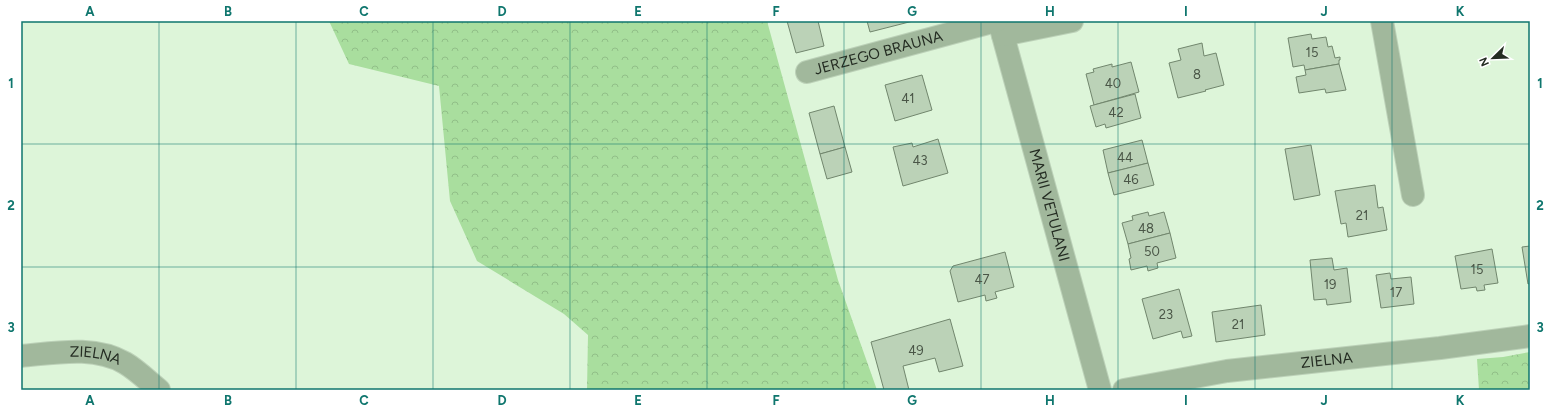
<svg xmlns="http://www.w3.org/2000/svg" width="1551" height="411" font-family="Figtree,sans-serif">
<defs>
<pattern id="forest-crowns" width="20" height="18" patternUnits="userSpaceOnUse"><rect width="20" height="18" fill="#a9de9e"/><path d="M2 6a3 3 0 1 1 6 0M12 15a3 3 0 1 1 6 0" fill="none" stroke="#91bf88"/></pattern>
</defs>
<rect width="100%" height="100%" fill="#ddf5d9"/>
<!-- forest -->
<g fill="url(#forest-crowns)">
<polygon points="329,21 767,21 838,280 877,390 587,390 588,335 564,314 477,261 450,201 439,86 349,64"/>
<polygon points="1530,352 1530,390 1479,390 1477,359 1503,357"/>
</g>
<!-- building -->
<g fill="#bbd2b7" stroke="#71866d">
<polygon points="787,21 818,21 824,46 796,53"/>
<polygon points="867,21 913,21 870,32"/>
<polygon points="1311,34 1312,39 1326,37 1328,47 1332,46 1335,58 1340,57 1340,60 1339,60 1339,64 1305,70 1304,65 1293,67 1288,38"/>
<polygon points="1202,43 1204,56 1216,53 1224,85 1205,90 1206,91 1178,98 1169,63 1181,60 1178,49"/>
<polygon points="1131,62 1139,92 1094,105 1086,74 1094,72 1093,69 1112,64 1112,67"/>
<polygon points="1339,64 1346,90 1326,93 1325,89 1299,93 1296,77 1306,75 1305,70"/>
<polygon points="922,75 932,110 895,121 885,85"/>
<polygon points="1135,94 1141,118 1106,128 1105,124 1096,127 1090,106"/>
<polygon points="834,106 845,147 820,154 809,113"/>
<polygon points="938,139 948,173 903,186 893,147 912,143 913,147"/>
<polygon points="1142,140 1148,163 1108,173 1103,150"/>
<polygon points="1311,145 1320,195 1294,200 1285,149"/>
<polygon points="845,147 852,172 827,179 820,154"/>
<polygon points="1148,163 1154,185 1114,195 1108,173"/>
<polygon points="1375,185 1378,208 1383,207 1387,230 1348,237 1346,223 1341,224 1335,191"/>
<polygon points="1148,212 1149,216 1164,212 1170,233 1128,244 1122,223 1133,220 1132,216"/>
<polygon points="1170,233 1176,258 1157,263 1158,268 1148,271 1147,266 1131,270 1129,259 1131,258 1128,244"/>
<polygon points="1530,246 1530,283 1528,284 1522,247"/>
<polygon points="1492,249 1498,283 1484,285 1485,290 1477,291 1476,287 1461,289 1455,256"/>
<polygon points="1005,252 1014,287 995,292 997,298 986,301 985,295 958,302 950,271 953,266"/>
<polygon points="1332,258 1334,270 1347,268 1351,302 1327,305 1326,299 1314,300 1310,260"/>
<polygon points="1390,273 1391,279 1411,277 1414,304 1381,308 1376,275"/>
<polygon points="1179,289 1192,336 1183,338 1181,331 1153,339 1142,299"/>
<polygon points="1261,305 1265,335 1216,342 1212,312"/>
<polygon points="950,319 963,366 939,372 935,358 903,366 909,390 884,390 871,342"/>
</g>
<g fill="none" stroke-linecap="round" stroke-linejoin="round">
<defs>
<g id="minor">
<path id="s1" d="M999,21L1100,390"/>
<polyline points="1382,21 1413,195"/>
<polyline points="1003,35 1072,21"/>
<path id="s2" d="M807,72L996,21"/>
<path id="s3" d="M21,356C55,353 94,345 125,363C137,370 148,381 159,390"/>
<path id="s4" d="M1124,390L1227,371L1440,348L1530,336"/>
</g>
</defs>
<!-- minor casing -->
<use href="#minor" stroke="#bcd1b8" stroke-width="24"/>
<!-- minor -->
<use href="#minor" stroke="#a1b89c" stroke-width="22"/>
</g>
<!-- grid -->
<path fill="none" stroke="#0f766e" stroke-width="1" stroke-opacity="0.55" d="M159,21V390M296,21V390M433,21V390M570,21V390M707,21V390M844,21V390M981,21V390M1118,21V390M1255,21V390M1392,21V390M21,144H1530M21,267H1530"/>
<g text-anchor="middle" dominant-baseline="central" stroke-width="4" stroke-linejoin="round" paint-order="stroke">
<!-- number labels -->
<g font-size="13" fill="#4a5647">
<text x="1312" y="52">15</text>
<text x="1197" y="74">8</text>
<text x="1113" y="83">40</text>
<text x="908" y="98">41</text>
<text x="1116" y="112">42</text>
<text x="1125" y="157">44</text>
<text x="920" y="160">43</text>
<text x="1131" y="179">46</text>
<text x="1362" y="215">21</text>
<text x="1146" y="228">48</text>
<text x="1152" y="251">50</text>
<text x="1477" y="269">15</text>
<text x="982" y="279">47</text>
<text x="1330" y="284">19</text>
<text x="1396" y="292">17</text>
<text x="1166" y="314">23</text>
<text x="1238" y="324">21</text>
<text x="916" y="350">49</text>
</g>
<!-- street labels -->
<g font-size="15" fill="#242c22" stroke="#fff">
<text stroke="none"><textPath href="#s2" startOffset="74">JERZEGO BRAUNA</textPath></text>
<text stroke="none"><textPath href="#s1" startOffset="191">MARII VETULANI</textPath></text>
<text stroke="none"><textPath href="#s3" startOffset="75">ZIELNA</textPath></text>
<text stroke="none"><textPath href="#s4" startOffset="205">ZIELNA</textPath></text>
</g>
</g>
<!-- border -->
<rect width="1551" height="411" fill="none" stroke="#ffffff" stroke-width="44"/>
<!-- north arrow -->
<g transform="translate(1493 58) rotate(247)" stroke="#ffffff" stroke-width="3" paint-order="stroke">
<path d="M0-3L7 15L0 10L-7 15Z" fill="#242c22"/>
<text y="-6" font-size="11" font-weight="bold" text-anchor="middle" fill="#242c22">N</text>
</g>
<rect x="22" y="22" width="1507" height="367" fill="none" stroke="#0f766e" stroke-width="1.5"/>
<g font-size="13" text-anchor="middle" font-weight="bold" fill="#0f766e">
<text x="90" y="16">A</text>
<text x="228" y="16">B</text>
<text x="364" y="16">C</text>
<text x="502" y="16">D</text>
<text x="638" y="16">E</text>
<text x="776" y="16">F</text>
<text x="912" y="16">G</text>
<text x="1050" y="16">H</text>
<text x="1186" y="16">I</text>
<text x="1324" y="16">J</text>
<text x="1460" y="16">K</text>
<text x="11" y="88">1</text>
<text x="1540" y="88">1</text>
<text x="11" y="210">2</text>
<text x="1540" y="210">2</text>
<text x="11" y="332">3</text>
<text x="1540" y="332">3</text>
<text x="90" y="405">A</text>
<text x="228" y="405">B</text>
<text x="364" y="405">C</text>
<text x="502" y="405">D</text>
<text x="638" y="405">E</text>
<text x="776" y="405">F</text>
<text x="912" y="405">G</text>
<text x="1050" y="405">H</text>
<text x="1186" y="405">I</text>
<text x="1324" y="405">J</text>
<text x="1460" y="405">K</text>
</g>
</svg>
